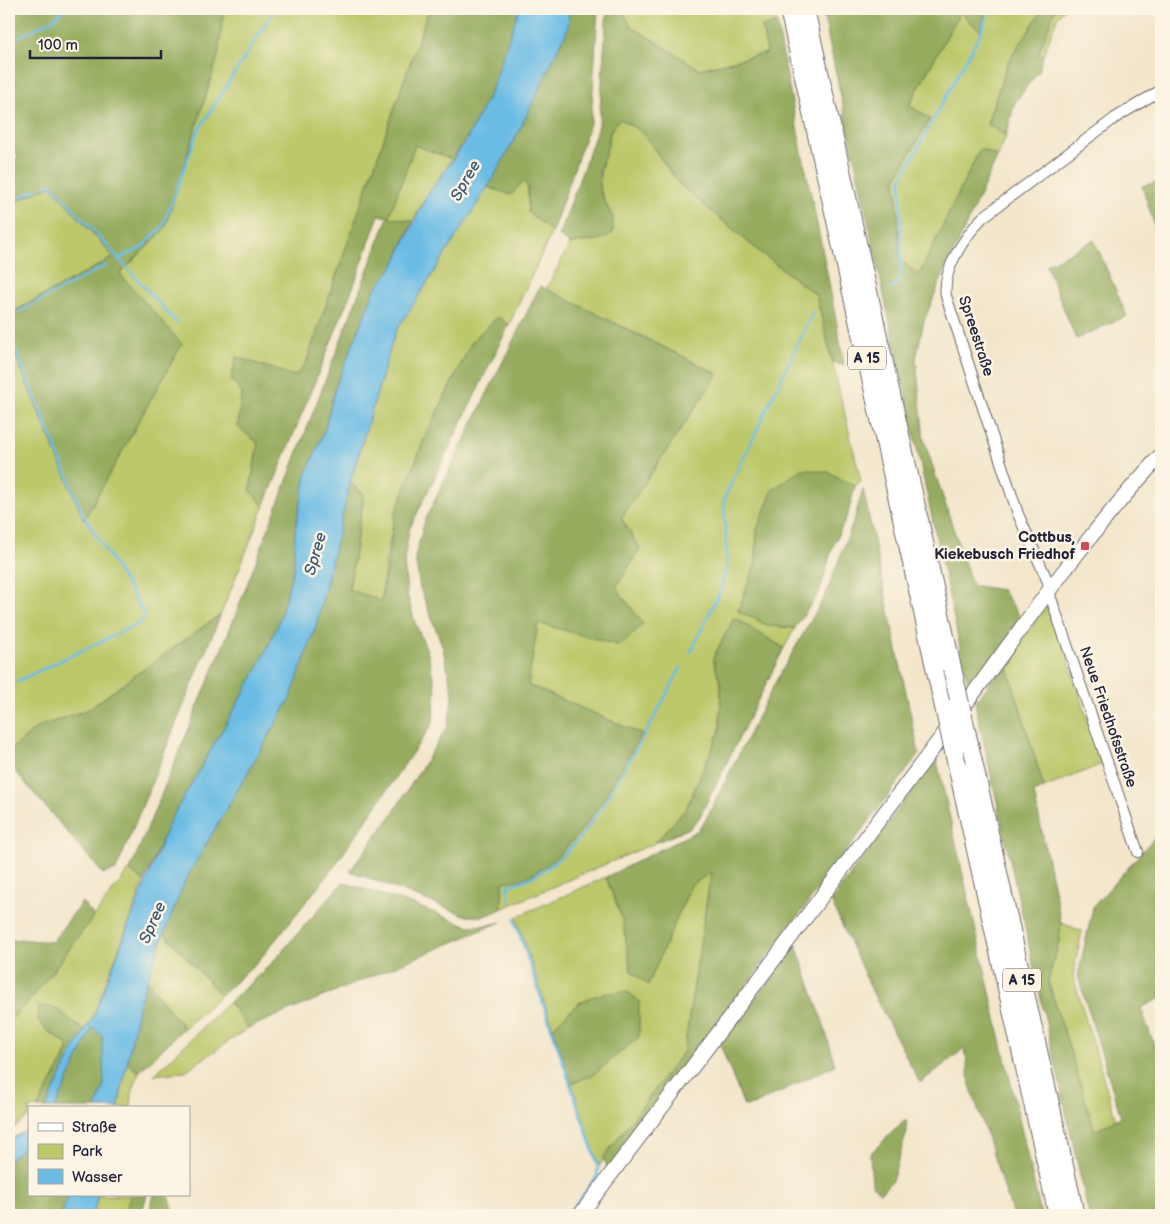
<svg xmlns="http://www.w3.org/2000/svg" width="1170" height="1224" font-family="'Balsamiq Sans',sans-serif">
<rect width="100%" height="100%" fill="#fcf5e5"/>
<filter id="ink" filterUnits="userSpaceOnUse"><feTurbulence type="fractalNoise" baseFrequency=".02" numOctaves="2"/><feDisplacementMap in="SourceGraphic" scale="10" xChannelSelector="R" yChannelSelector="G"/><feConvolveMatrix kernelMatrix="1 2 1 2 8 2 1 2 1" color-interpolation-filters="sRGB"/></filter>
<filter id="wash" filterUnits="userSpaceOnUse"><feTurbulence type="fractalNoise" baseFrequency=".0096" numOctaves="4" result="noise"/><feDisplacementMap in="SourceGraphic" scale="20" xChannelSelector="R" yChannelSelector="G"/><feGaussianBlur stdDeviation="1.12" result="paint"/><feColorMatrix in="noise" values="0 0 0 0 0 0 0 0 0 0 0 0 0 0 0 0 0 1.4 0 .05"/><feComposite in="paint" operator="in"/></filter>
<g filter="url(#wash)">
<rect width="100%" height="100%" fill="#f3e6cb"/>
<!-- green -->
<g fill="#bcc86a" stroke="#6f7552">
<polygon points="224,9 429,9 306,363 295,376 236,357 242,392 238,427 258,443 250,490 264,507 221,614 87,710 38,727 9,751 9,340 84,519 120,274 165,228 218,56"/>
<polygon points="621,9 774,9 777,23 762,27 767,53 699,69 631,26"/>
<polygon points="987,9 1043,9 1008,62 987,123 1006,136 998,156 980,149 919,275 900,260 896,178 930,119 909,106 960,12 980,31"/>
<polygon points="1055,9 1064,9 1057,18 1043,56 1038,55"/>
<path d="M620,119L642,132L679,184L761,253L816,295L861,481L855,486L828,472L757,529L756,562L738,611L769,626L795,628L784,648L734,618L713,658L721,685L720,730L686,809L655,843L501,909L503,882L524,878L642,734L528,685L538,623L621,646L616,587L640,549L621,518L718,374L546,289L570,244L602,239L613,218C598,188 596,183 606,151C611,135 607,133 620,119Z"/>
<polygon points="415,145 452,159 426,197 413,221 388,217"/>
<polygon points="523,181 528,187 528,212 552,232 509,325 498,317 473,340 425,437 395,515 386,559 381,601 349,590 364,494 350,483 395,332 488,187 511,195"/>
<polygon points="51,186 114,257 9,314 9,204"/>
<polygon points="1050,602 1102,764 1044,788 1006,661"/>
<polygon points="129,870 144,882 92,1020 84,1031 56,1008 44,1028 69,1046 64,1060 38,1107 29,1108 29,1116 15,1128 9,1121 9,1021 32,998"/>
<polygon points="711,872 684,1051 599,1166 571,1083 592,1076 582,1000 553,1028 516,917 606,877 623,922 631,971 648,984 691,885"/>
<polygon points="1061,923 1082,931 1073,976 1116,1120 1095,1131 1048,981 1059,941"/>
<polygon points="164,933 221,995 184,1028 147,981"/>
<polygon points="229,1002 248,1028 184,1072 154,1075"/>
<polygon points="127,1063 139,1072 132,1094 131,1108 118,1108"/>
<polygon points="98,1195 131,1195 124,1215 93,1215"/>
</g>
<!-- forest -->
<g fill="#95ac5e" stroke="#5c674c">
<polygon points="9,9 224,9 218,56 165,228 120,274 182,344 84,520 9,340 9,315 114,257 51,186 9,204 9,172 18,156 9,145"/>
<path d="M429,9H519C502,61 486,115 452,159L415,145L389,217L413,221L393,267L375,289L336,386L324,432L306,475L295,530L294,567L278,625L258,668L169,823L144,882L130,870L230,629L388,217L379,215L354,285L264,507L250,490L258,443L238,427L242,393L231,380L236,357L295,376L306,363Z"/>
<polygon points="569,9 598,9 591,120 552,232 528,212 528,187 523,181 511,195 488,187 517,135 568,28"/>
<path d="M607,9H621L631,26L699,69L767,53L762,27L777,23C797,138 825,251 844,365L833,363L816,295L761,253L679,184L642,132L620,119L610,131L607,149L599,172L600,192L613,218V233L602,239L570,244L559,236L599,125Z"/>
<polygon points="822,9 987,9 980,31 960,12 909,105 930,119 896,178 900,260 919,275 980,149 998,156 939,284 924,321 916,359 924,440 972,585 1002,590 1022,619 970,693"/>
<polygon points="1043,9 1055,9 1038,54 1043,56 1039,71 1015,102 1006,136 987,124 1008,62"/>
<polygon points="1161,181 1161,245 1142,186"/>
<polygon points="1094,240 1127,316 1076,339 1046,265"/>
<path d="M540,286L718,374L621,518L640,549L616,587L643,624L621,646L538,623L528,685L642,734C611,784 580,853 525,878C519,881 510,881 503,882L501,909C489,916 481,917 467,916L350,871L393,813L448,726L453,693L442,645L420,588L415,557L425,520Z"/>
<polygon points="498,317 509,325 409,530 404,561 407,594 415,623 427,650 436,689 433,723 334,867 260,959 221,995 164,933 186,879 290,699 316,626 350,483 364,494 349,589 381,601 395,515 425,437 473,340"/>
<polygon points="802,469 828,472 855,486 848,514 833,546 820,591 795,628 769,626 738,611 756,562 757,529 773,489"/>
<polygon points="863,489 919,754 609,1169 603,1158 684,1051 711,873 691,885 648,985 631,971 623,922 606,877 697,831 704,823 775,683 826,594 855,517"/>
<polygon points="221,614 116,870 103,874 9,764 9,751 38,727 87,710"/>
<polygon points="734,618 784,648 699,818 690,828 655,843 686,809 720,730 721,685 713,658"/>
<polygon points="1006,661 1044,788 1034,793 1061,923 1059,941 1048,981 1095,1131 1121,1117 1078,976 1093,907 1161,830 1161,998 1141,1008 1161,1064 1161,1215 1089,1215 975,703"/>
<polygon points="936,757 1041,1215 1013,1215 970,1085 965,1048 920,1083 874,995 831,901"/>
<polygon points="343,882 417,906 468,926 489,925 501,922 248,1028 229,1002 269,966"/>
<polygon points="82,902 94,916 32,998 9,1021 9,941 19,939 52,942"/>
<polygon points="796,945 823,1022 835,1065 753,1105 744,1106 720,1044"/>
<polygon points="147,981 184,1028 139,1072 127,1063 139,1003"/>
<path d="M628,992L639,1001V1037L592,1076L571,1083L553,1028C580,999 588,993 628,992Z"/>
<polygon points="39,1006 56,1008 84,1031 46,1108 37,1108 64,1060 69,1046 44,1028 38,1019"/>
<polygon points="93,1026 102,1035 104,1084 96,1108 55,1108"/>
<polygon points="906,1119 907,1131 892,1181 880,1193 872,1184 870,1154"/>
<polygon points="29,1145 29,1195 68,1195 62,1215 9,1215 9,1159"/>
<polygon points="131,1195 147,1195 141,1215 124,1215"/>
<polygon points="154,1195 169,1195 175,1215 148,1215"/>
</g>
<!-- water -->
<g fill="#6abce5" stroke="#466f90">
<polygon points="519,9 569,9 568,28 517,135 488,187 395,333 350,483 316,626 290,699 186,879 164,933 139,1003 118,1108 96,1108 104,1084 102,1036 93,1027 55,1108 46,1108 72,1052 92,1020 169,823 258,668 278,625 294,567 295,530 306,475 324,432 336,386 375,289 393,267 426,197 466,141 492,89"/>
<polygon points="29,1129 29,1145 9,1159 9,1140"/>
<polygon points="68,1195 98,1195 93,1215 62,1215"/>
</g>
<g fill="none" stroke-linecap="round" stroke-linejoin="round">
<!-- stream -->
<g stroke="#6abce5" stroke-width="2.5">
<polyline points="9,42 54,19 64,9"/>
<polyline points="46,186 51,184 177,323"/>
<polyline points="9,202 37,189"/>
<polyline points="120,258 141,248 163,226 198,131 275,9"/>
<polyline points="891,289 898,282 901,273 901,179 981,32 989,9"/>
<polyline points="9,317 106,265"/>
<polyline points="9,334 83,514 145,615 140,623 9,685"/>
<polyline points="691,652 721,589 727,563 724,499 813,312"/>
<path d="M510,901L507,886C566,871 595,820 623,771C644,737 663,702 681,667"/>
<polyline points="514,918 598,1166 597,1176 567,1215"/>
</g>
</g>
</g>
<g filter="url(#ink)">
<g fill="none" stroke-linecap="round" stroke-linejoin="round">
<defs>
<path id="street" d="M1138,852L1051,598L1048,582L1018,514L946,296C942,270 964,238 982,218L1115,118L1161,90"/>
<path id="secondary" d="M580,1215C696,1062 813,909 928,755C1004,654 1075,547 1161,455"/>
<g id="highway">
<polyline points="789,9 944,707"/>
<polyline points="805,9 952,668"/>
<polyline points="969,744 1075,1215"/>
<polyline points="957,765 1058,1215"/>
</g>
</defs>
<!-- street casing -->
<use href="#street" stroke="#6b676d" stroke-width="12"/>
<!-- secondary casing -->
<use href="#secondary" stroke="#6b676d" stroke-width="16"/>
<!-- highway casing -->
<use href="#highway" stroke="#6b676d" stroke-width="20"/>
<!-- street -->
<use href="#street" stroke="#fff" stroke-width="10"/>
<!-- secondary -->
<use href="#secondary" stroke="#fff" stroke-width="14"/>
<!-- highway -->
<use href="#highway" stroke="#fff" stroke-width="18"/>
<defs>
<g id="highway-bridge">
<polyline points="952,668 969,744"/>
<polyline points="944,707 957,765"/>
</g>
</defs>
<!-- highway-bridge casing -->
<use href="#highway-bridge" stroke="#6b676d" stroke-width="20" stroke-linecap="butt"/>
<!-- highway-bridge -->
<use href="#highway-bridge" stroke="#fff" stroke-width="18"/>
</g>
</g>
<!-- markers -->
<rect fill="#d1495b" stroke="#fcf5e5" stroke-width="2" x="1080" y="541" width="10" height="10" rx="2.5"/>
<g text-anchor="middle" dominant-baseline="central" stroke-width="5" stroke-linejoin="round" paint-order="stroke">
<!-- shield labels -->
<g fill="#fcf5e5" stroke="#63616e" stroke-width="1">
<rect x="848" y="346.5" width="38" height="23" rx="4"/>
<rect x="1003" y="968.5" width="38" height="23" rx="4"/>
</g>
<g font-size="14" font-weight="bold" fill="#22223b">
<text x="867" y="358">A 15</text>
<text x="1022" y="980">A 15</text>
</g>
<!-- street labels -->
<g font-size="15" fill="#22223b" stroke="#fcf5e5">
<text transform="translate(976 336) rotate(72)">Spreestraße</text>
<text transform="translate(1108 717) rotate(71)">Neue Friedhofsstraße</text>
</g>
<!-- poi labels -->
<g font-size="15" font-weight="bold" fill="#22223b" stroke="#fcf5e5" text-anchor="end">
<text x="1075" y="537">Cottbus,<tspan x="1075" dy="17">Kiekebusch Friedhof</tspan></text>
</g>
<!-- water labels -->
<g font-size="16" font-style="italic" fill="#3b5876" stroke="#fcf5e5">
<text transform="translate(466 181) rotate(-60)">Spree</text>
<text transform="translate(316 554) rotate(-74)">Spree</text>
<text transform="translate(153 923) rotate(-66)">Spree</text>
</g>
</g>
<!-- margin -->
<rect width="1170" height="1224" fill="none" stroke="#fcf5e5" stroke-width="30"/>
<!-- legend -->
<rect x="28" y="1106" width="162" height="90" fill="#fcf5e5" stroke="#a5a1a1"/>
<rect x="38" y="1123" width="25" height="8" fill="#ffffff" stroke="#a5a1a1"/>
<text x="72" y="1132" font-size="15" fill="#22223b">Straße</text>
<rect x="38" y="1144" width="25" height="15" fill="#bcc86a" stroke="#a5a1a1"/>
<text x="72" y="1156" font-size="15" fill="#22223b">Park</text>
<rect x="38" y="1169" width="25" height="15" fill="#6abce5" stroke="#a5a1a1"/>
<text x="72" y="1182" font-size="15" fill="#22223b">Wasser</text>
<!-- scale -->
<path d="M30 50v8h131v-8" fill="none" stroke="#22223b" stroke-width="2.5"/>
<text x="38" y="50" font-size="15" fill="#22223b" stroke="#fcf5e5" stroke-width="4" paint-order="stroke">100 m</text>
</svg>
